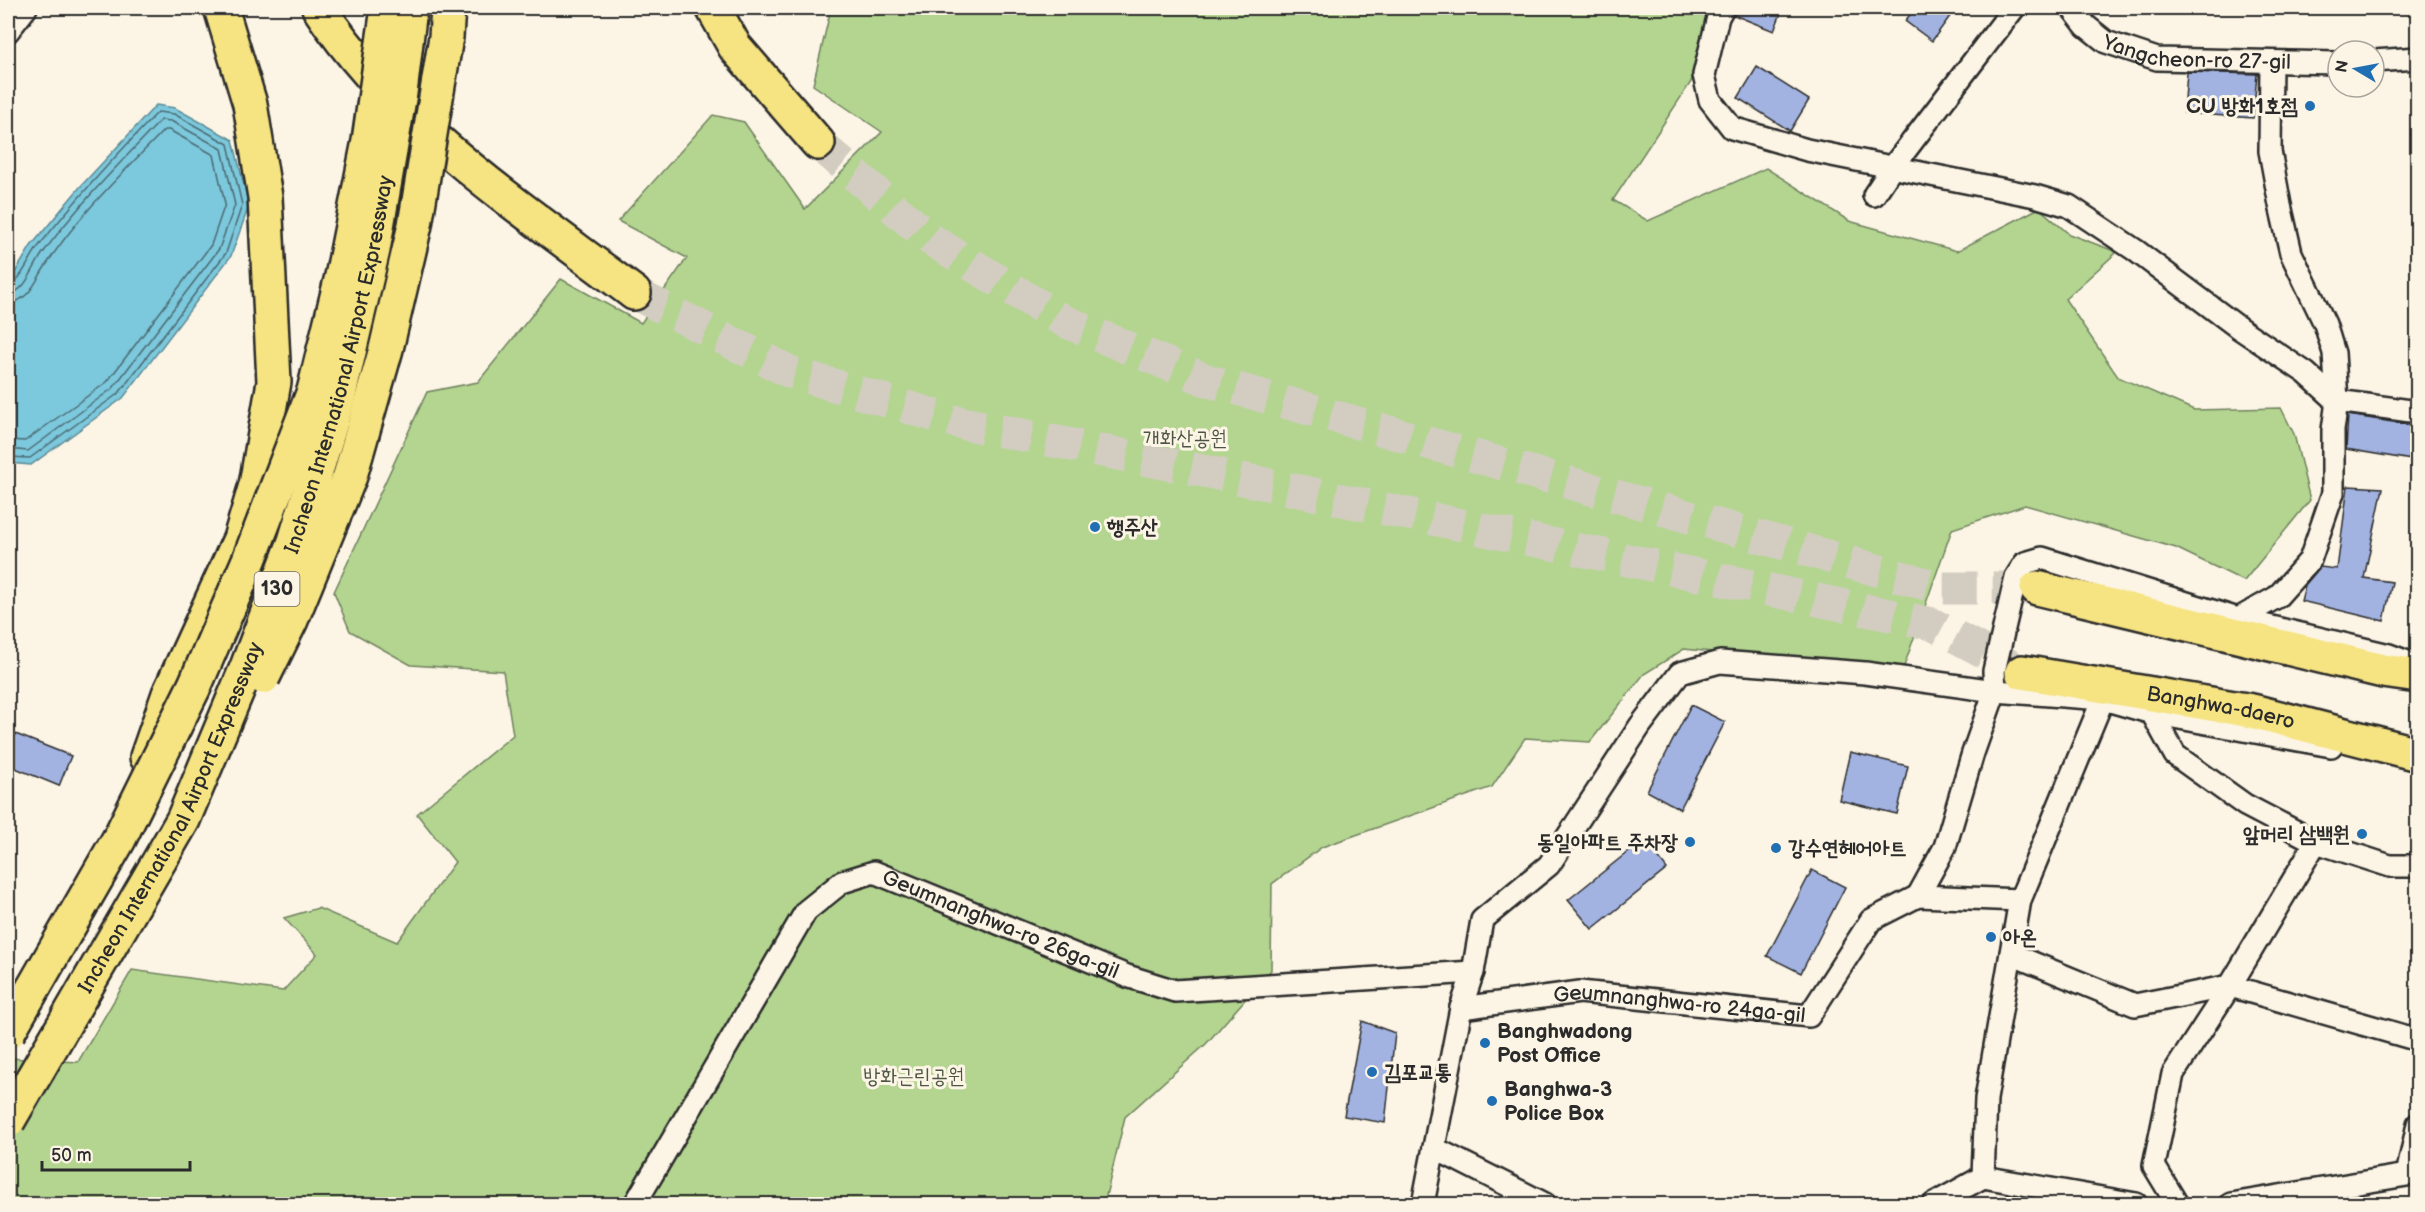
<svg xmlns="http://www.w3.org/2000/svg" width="2425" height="1212" font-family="'Balsamiq Sans','Poor Story',sans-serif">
<rect width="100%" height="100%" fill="#fcf5e5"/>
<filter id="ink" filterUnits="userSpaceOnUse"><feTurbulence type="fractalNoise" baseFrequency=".0167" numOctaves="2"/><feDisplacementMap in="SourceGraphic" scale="12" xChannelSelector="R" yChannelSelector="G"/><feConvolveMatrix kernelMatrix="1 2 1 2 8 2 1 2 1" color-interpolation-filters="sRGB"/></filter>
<g filter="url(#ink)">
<!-- green -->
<polygon fill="#b3d590" stroke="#6f805e" stroke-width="1.5" points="831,8 1715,8 1691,82 1613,200 1648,221 1766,168 1849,221 1957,251 2039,208 2069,234 2117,252 2065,299 2118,377 2194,410 2281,408 2294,434 2310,500 2244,581 2176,548 2025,505 1952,529 1902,672 1684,649 1644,674 1590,742 1525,738 1492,787 1322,847 1272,884 1271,970 1206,1044 1125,1117 1104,1204 8,1204 8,1058 78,1062 132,970 283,991 317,954 284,918 318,908 397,942 455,862 417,814 513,735 503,671 411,665 350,631 334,592 427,392 478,382 561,279 641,323 687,258 618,221 713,115 744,122 805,209 882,132 813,85"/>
<!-- water -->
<polygon fill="#7cc8dc" stroke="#5c8995" stroke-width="1.5" points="156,105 175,108 233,140 249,206 231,256 123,398 31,465 8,463 8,284 31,246 80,187"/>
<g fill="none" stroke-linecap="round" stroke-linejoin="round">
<!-- shore -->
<g stroke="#4b6a72" stroke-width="1.5">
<path d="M8,286C19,285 30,257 38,247C75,200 116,155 158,112L174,114L228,144L242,205L226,253L119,393L30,458L8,457"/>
<path d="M8,294C26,293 33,266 43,253C77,206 120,163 161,120L171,121L222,149L235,205L219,249L113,388L28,451L8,449"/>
<path d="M8,303C27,302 34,285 43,270C75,218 122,174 164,130H169L214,155L225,204L211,245L107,382L25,441L8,440"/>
</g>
</g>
<!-- building -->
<g fill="#a2b3e2" stroke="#2b2b2b" stroke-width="1.5">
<polygon points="1736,8 1783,8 1774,31 1734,15"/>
<polygon points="1915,8 1956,8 1932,41 1905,21"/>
<polygon points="1757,67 1809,100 1790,131 1738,98"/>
<polygon points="2187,72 2257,74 2253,118 2184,113"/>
<polygon points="2348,415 2418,426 2418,461 2346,449"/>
<polygon points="2348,486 2383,488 2364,578 2392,582 2384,621 2301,601 2305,585 2320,567 2337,569"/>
<polygon points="1691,705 1725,722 1680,809 1647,791"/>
<polygon points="8,731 71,756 59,786 8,765"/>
<polygon points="1850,752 1908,766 1897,814 1839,800"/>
<polygon points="1644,839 1667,869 1592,929 1568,900"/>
<polygon points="1812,870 1845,887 1801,973 1767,956"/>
<polygon points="1362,1021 1395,1033 1385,1123 1344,1116"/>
</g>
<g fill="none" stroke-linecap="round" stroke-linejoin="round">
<!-- highway-tunnel -->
<g stroke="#d2cdc0" stroke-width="33" stroke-dasharray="33 16" stroke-linecap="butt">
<polyline points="818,143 930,239 1064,321 1206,380 1940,588 2037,588"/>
<polyline points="634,293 790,372 957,422 1228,476 1932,624 2022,672"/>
</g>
<defs>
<g id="street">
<polyline points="1723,8 1718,17 1704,75 1710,100 1732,128 1807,150 2035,196 2069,206 2135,250 2239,328 2306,373 2337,401 2418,412"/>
<path id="s1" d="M2072,8L2086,26L2106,42L2157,59L2338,63"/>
<polyline points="8,31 26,8"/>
<polyline points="2374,61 2418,58"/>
<polyline points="1874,195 1892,168 2014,8"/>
<polyline points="2238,619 2277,597 2310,560 2333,493 2333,430 2337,401 2334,353 2325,324 2291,253 2280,205 2270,151 2271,62"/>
<polyline points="2152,713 2175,755 2245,805 2316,842 2390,866 2418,866"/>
<polyline points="2331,746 2152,713 2103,699 1995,691 1994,671 2016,577 2025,563 2042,558 2238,619 2389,655 2418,666"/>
<polyline points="2011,954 2135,1005 2230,986 2418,1040"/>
<path id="s2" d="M1461,1008L1580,992L1809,1016L1871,920L1918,896L2020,900"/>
<polyline points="1434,1148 1545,1204"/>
<polyline points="1983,1177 1986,1099 2020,900 2103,699"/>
<polyline points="1983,1177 2136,1204"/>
<path id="s3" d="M635,1204L806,911L842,882L874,872L1127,976L1175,991L1473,972"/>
<polyline points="1423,1204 1461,1008 1473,972 1482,920 1549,865 1640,726 1680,673 1720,662 1865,673 1995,691 1973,753 1945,847 1918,896"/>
<polyline points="1934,1204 1983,1177"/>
<polyline points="2177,1204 2154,1166 2173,1074 2230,986 2316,842"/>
<polyline points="2231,1204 2407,1175 2418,1124"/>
</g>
<g id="primary">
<polyline points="2037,588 2383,671 2418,676"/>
<path id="s4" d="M2022,672L2252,711L2418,754"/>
</g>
<g id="highway">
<path d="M319,8C397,127 522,208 634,293"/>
<polyline points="713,8 735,47 818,143"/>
<polyline points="147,757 169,694 240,539 256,485 274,382 265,197 250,104 221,8"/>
</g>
</defs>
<!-- street casing -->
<use href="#street" stroke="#2b2b2b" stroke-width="26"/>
<!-- primary casing -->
<use href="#primary" stroke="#2b2b2b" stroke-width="38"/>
<!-- highway casing -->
<use href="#highway" stroke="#2b2b2b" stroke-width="38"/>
<!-- street -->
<use href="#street" stroke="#fcf5e5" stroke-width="21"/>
<!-- primary -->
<use href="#primary" stroke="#f6e381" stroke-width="33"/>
<!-- highway -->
<use href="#highway" stroke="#f6e381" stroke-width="33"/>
<defs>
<g id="highway-bridge">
<polyline points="263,677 291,620 350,476 386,349 415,225 446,37 448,8"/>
<polyline points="8,1032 119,839 195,685 249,560 314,391 343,272 369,141 387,15"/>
<path id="s5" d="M8,1121L183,820L247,667L295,541L338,399L373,250L400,93L410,8"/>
</g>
</defs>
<!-- highway-bridge casing -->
<use href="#highway-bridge" stroke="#2b2b2b" stroke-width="38" stroke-linecap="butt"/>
<!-- highway-bridge -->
<use href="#highway-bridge" stroke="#f6e381" stroke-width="33"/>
</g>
</g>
<!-- markers -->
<g fill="#1f6fb2" stroke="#fcf5e5" stroke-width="2">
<circle cx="2310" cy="106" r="6"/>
<circle cx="1095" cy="527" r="6"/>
<circle cx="2362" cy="834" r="6"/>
<circle cx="1690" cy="842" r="6"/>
<circle cx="1776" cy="848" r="6"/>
<circle cx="1991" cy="937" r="6"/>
<circle cx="1485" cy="1043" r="6"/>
<circle cx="1372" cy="1072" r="6"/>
<circle cx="1492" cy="1101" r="6"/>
</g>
<g text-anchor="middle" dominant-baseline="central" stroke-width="6" stroke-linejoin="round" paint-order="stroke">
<!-- shield labels -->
<rect fill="#fcf5e5" stroke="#6a6863" stroke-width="1.5" x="254.5" y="572" width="45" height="34" rx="4.5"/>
<g font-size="20" font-weight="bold" fill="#2b2b2b">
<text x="277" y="589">130</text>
</g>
<!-- street labels -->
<g font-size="21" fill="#2b2b2b" stroke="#fcf5e5">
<text stroke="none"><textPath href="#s1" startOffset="141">Yangcheon-ro 27-gil</textPath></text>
<text stroke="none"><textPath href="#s5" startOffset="831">Incheon International Airport Expressway</textPath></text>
<text stroke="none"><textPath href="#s4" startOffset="202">Banghwa-daero</textPath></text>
<text stroke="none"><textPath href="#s5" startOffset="345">Incheon International Airport Expressway</textPath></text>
<text stroke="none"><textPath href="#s3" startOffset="556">Geumnanghwa-ro 26ga-gil</textPath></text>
<text stroke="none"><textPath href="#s2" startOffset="220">Geumnanghwa-ro 24ga-gil</textPath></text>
</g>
<!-- poi labels -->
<g font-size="21" font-weight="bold" fill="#2b2b2b" stroke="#fcf5e5" text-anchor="start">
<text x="2298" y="106" text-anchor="end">CU 방화1호점</text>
<text x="1107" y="527">행주산</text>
<text x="2350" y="834" text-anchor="end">앞머리 삼백원</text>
<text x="1678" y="842" text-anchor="end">동일아파트 주차장</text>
<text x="1788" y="848">강수연헤어아트</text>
<text x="2003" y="937">아온</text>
<text x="1497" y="1031">Banghwadong<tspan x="1497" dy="24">Post Office</tspan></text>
<text x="1384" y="1072">김포교통</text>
<text x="1504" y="1089">Banghwa-3<tspan x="1504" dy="24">Police Box</tspan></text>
</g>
<!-- park labels -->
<g font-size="21" fill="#4d5644" stroke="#fcf5e5">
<text x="1185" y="438">개화산공원</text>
<text x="914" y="1076">방화근린공원</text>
</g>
</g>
<!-- margin -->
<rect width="2425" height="1212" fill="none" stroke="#fcf5e5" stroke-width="30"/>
<rect x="15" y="15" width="2395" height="1182" fill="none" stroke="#2b2b2b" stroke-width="2" filter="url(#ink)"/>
<!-- north arrow -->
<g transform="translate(2356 69) rotate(280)"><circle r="28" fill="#fcf5e5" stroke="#a8a49b" stroke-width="1.5"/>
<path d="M0-4.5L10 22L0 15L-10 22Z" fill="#1f6fb2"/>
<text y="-9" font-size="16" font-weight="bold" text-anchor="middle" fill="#2b2b2b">N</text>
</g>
<!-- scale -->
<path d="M42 1161v9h148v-9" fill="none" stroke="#2b2b2b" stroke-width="3"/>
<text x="51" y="1161" font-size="18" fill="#2b2b2b" stroke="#fcf5e5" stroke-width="4.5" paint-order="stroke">50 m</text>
</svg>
